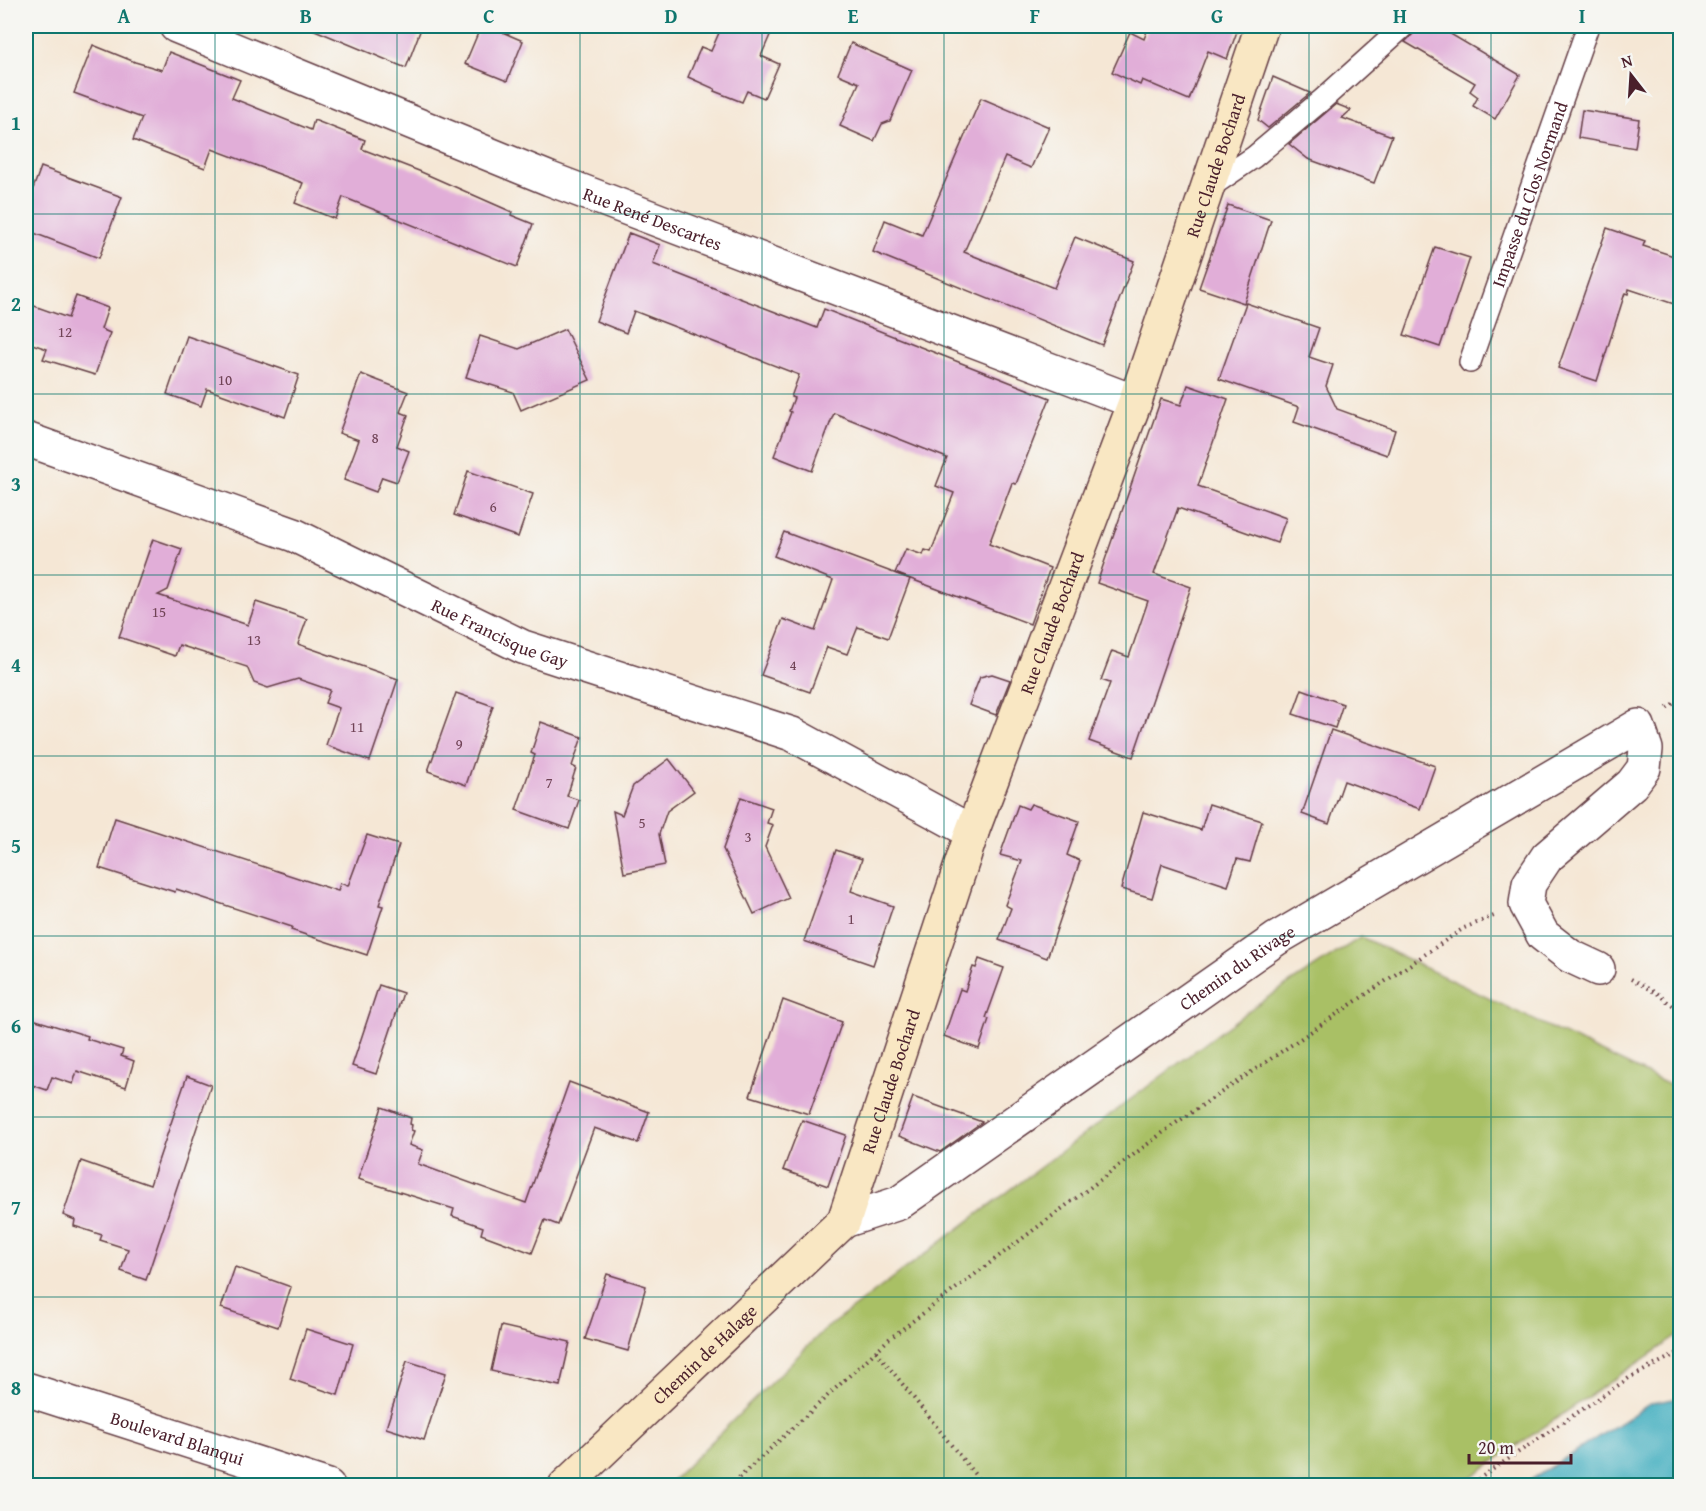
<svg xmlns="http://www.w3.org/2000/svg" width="1706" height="1511" font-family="'Gentium Book Plus',serif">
<rect width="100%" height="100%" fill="#f6f6f2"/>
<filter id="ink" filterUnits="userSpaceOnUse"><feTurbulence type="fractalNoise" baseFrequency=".0167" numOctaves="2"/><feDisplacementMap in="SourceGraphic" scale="12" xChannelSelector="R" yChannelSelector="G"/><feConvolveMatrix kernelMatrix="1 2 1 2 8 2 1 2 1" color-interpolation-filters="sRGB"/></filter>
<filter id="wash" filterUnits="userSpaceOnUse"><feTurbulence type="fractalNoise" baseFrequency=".008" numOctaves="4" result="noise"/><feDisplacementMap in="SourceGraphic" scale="24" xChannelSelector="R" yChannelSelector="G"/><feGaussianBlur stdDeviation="1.35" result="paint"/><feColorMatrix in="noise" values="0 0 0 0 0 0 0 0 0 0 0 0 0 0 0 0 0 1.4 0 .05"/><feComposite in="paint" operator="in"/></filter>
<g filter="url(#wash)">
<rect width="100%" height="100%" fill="#f5e7d5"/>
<!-- green -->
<polygon fill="#a9c065" stroke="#7a7048" stroke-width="1.5" points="1361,937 1680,1090 1680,1334 1459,1485 668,1485 824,1330 1256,1005"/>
<!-- water -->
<polygon fill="#41adbf" stroke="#466675" stroke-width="1.5" points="1680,1398 1680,1485 1523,1485 1651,1403"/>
<g id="blocks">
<!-- building -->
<g fill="#e1aed8">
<polygon points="305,26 422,26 406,68"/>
<polygon points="481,26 488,26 523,41 507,81 465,64"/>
<polygon points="722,26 774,26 761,56 779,64 764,98 747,91 742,102 714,91 715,89 688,77 701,47 711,51"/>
<polygon points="1149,26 1239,26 1227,59 1208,51 1189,100 1142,80 1140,85 1112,72 1130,32 1144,39"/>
<polygon points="1421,26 1437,26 1520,75 1495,119 1473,106 1478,97 1470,91 1475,83 1405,42"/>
<polygon points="851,43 912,70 890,121 882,124 874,141 840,126 859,83 838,74"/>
<polygon points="93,45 135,62 162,70 169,52 240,80 232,98 311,130 314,120 365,140 362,149 419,171 512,212 511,215 533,224 517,267 343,197 335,219 295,203 303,183 212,149 205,168 133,140 142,118 74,93"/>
<polygon points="1273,77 1310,93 1268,128 1258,120"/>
<polygon points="981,98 1049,127 1031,168 1005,157 964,252 1054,288 1075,237 1134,261 1102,345 873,252 885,220 922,235"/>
<polygon points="1336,104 1351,110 1342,118 1392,136 1374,183 1308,159 1289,144"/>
<polygon points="1582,110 1639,119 1635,148 1578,138"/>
<polygon points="41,167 122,197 99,258 26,230 26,208"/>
<polygon points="1228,205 1271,220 1244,303 1199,288"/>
<polygon points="1607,228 1645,241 1643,246 1680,258 1680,306 1629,289 1628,294 1625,293 1597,381 1558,368"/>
<polygon points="629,233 660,245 653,264 739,298 817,328 824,309 1050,398 1016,484 1012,483 989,544 1050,568 1030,624 895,573 906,549 923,555 925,550 931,552 954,493 936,486 947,458 834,413 812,471 774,456 791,412 789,411 794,398 791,397 799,375 634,311 626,333 596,321"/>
<polygon points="1435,247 1470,258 1440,347 1404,335"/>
<polygon points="76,296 108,308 101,329 110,333 95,375 43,359 47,349 26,342 26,303 68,318"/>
<polygon points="1246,303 1319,328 1309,357 1333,365 1326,386 1337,409 1395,430 1387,455 1294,422 1299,407 1219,379"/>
<polygon points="565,329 590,380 521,410 513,392 466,377 480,336 519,349"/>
<polygon points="187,336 299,375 285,417 207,389 201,406 167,394"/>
<polygon points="361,374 408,392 400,412 408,415 397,446 409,451 397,482 382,477 376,492 344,480 359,440 339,433"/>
<polygon points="1188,385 1228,399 1198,486 1286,518 1277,543 1178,508 1154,574 1191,587 1133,757 1089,741 1110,683 1101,680 1112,651 1129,657 1148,601 1097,583 1161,399 1181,405"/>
<polygon points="468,471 533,494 518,537 454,515"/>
<polygon points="784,532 910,579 888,638 858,627 847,654 827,647 810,692 761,675 783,619 815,631 833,580 774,556"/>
<polygon points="153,539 182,549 168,590 158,595 248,625 256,602 307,619 298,644 398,679 370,761 326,745 339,708 325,703 330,690 298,679 268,688 254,683 247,667 179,645 175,656 119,637"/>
<polygon points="992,674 1010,680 996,715 969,705 980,677"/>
<polygon points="1302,689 1343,704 1335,728 1293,714"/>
<polygon points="456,693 493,706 466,785 428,771"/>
<polygon points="541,722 582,737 572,766 576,768 567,796 579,800 569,829 516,810 535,755 531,753"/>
<polygon points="1331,730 1435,766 1420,809 1344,781 1329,824 1302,814"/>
<polygon points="669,759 694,791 667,811 659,834 665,865 624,873 613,811 622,815 633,786"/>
<polygon points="741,797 772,808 767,823 773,825 765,847 789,898 754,914 723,849"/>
<polygon points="1031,804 1079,821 1067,855 1080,861 1047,958 999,940 1011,908 1005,905 1022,861 1000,855 1018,805 1028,809"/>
<polygon points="1209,804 1262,821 1250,862 1237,859 1228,886 1162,864 1152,898 1121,889 1143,812 1201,830"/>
<polygon points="115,818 338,891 340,883 348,886 367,835 399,845 379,905 383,906 367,955 291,930 292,927 176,889 175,892 99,868"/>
<polygon points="836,850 862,859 851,891 893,906 873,965 804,941"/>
<polygon points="979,959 1004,968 986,1018 989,1019 979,1049 944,1036 960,989 965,991 973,967 976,968"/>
<polygon points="379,985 403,993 376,1074 352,1066"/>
<polygon points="783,1000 842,1022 809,1114 750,1096"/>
<polygon points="26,1017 88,1036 87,1039 123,1050 121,1056 134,1061 126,1087 77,1071 73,1084 52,1077 47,1090 26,1083"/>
<polygon points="187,1076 211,1085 146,1280 121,1271 128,1249 100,1240 102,1235 74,1226 75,1220 63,1215 81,1161 150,1185"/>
<polygon points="569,1082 649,1112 638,1143 594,1128 558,1225 545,1220 532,1253 481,1234 483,1227 452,1216 454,1209 358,1179 382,1107 411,1118 410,1124 412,1125 411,1130 414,1131 409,1145 423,1150 418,1164 526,1203"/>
<polygon points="913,1097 982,1122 940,1152 899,1136"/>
<polygon points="802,1120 846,1135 828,1186 783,1170"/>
<polygon points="235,1267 291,1287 278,1327 221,1308"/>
<polygon points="607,1274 646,1286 628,1351 585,1339"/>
<polygon points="501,1326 570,1342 560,1386 491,1371"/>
<polygon points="306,1329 353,1344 338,1395 290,1379"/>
<polygon points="407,1361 446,1373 424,1440 386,1428"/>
</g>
</g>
</g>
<g filter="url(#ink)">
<use href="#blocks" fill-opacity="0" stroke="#643d44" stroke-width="1.5"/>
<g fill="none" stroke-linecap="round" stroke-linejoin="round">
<defs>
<g id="service">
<polyline points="1207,189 1254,157 1323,99 1404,26"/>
<path id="s1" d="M1470,362L1588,26"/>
</g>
<g id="minor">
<path id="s2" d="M176,26L550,179L1135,402"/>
<path id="s3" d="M26,439L294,535L523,647L792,734L972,832"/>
<path id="s4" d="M844,1221L899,1203L1276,939L1638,726L1646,749L1644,768L1632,784L1547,857L1529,884L1526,904L1543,935L1570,956L1598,969"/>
</g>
<g id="tertiary">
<path id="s5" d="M26,1389L328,1486"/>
</g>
<g id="secondary">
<path id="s6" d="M565,1486L844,1221L972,832L1135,402L1262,26"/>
</g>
</defs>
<!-- service casing -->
<use href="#service" stroke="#643d44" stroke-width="24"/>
<!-- minor casing -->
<use href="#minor" stroke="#643d44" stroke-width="36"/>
<!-- tertiary casing -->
<use href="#tertiary" stroke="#643d44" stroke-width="36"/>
<!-- secondary casing -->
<use href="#secondary" stroke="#643d44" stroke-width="36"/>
<!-- path -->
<g stroke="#643d44" stroke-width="4" stroke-dasharray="1.5 4.5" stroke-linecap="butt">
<polyline points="1667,708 1680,699"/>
<polyline points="1631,979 1658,994 1680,1012"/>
<polyline points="876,1351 984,1486"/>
<polyline points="730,1486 889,1339 1173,1125 1464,928 1494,916"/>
<polyline points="1468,1486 1629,1378 1680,1352"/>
</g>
<!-- service -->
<use href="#service" stroke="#fff" stroke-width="21"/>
<!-- minor -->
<use href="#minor" stroke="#fff" stroke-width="33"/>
<!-- tertiary -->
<use href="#tertiary" stroke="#fff" stroke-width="33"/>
<!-- secondary -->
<use href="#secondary" stroke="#f9e7c3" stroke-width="33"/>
</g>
</g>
<!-- grid -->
<path fill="none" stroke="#0f766e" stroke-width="1.5" stroke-opacity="0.55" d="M215,26V1486M397,26V1486M580,26V1486M762,26V1486M944,26V1486M1126,26V1486M1309,26V1486M1491,26V1486M26,214H1680M26,394H1680M26,575H1680M26,756H1680M26,936H1680M26,1117H1680M26,1297H1680"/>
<g text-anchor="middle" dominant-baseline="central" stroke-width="6" stroke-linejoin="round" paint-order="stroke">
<!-- number labels -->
<g font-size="15" fill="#704356">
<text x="65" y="331">12</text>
<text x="225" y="379">10</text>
<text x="375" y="437">8</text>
<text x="493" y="506">6</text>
<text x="159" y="611">15</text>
<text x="254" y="639">13</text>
<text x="793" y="664">4</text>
<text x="357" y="726">11</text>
<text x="459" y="743">9</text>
<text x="549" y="782">7</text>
<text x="642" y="822">5</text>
<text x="748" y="836">3</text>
<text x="851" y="918">1</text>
</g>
<!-- street labels -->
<g font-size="18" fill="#4a1f2b" stroke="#f6f6f2">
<text stroke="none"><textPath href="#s6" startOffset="1504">Rue Claude Bochard</textPath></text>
<text stroke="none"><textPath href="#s1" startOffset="178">Impasse du Clos Normand</textPath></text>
<text stroke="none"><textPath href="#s2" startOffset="514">Rue René Descartes</textPath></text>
<text stroke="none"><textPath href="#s6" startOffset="1018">Rue Claude Bochard</textPath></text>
<text stroke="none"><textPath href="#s3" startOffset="513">Rue Francisque Gay</textPath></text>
<text stroke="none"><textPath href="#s4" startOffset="470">Chemin du Rivage</textPath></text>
<text stroke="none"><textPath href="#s6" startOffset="532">Rue Claude Bochard</textPath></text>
<text stroke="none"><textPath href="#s6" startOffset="192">Chemin de Halage</textPath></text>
<text stroke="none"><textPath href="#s5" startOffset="159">Boulevard Blanqui</textPath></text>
</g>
</g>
<!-- margin -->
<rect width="1706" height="1511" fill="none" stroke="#f6f6f2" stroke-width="66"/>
<!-- north arrow -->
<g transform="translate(1631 75) rotate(343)" stroke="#f6f6f2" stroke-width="4.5" paint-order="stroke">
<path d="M0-4.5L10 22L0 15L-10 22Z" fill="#4a1f2b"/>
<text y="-9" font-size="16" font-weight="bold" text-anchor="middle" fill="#4a1f2b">N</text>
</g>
<!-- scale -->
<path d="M1469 1454v9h102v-9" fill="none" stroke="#4a1f2b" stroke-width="3"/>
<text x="1478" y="1454" font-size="18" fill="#4a1f2b" stroke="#f6f6f2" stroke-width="4.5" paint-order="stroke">20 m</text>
<rect x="33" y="33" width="1640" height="1445" fill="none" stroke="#0f766e" stroke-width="2"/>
<g font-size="20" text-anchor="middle" font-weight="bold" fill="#0f766e">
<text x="124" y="23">A</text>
<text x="306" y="23">B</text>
<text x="489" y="23">C</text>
<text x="671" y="23">D</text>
<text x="853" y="23">E</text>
<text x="1035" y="23">F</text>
<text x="1217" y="23">G</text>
<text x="1400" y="23">H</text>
<text x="1582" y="23">I</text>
<text x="16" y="130">1</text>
<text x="16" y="311">2</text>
<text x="16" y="491">3</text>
<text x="16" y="672">4</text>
<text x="16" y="853">5</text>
<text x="16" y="1033">6</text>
<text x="16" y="1214">7</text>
<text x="16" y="1395">8</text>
</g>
</svg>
